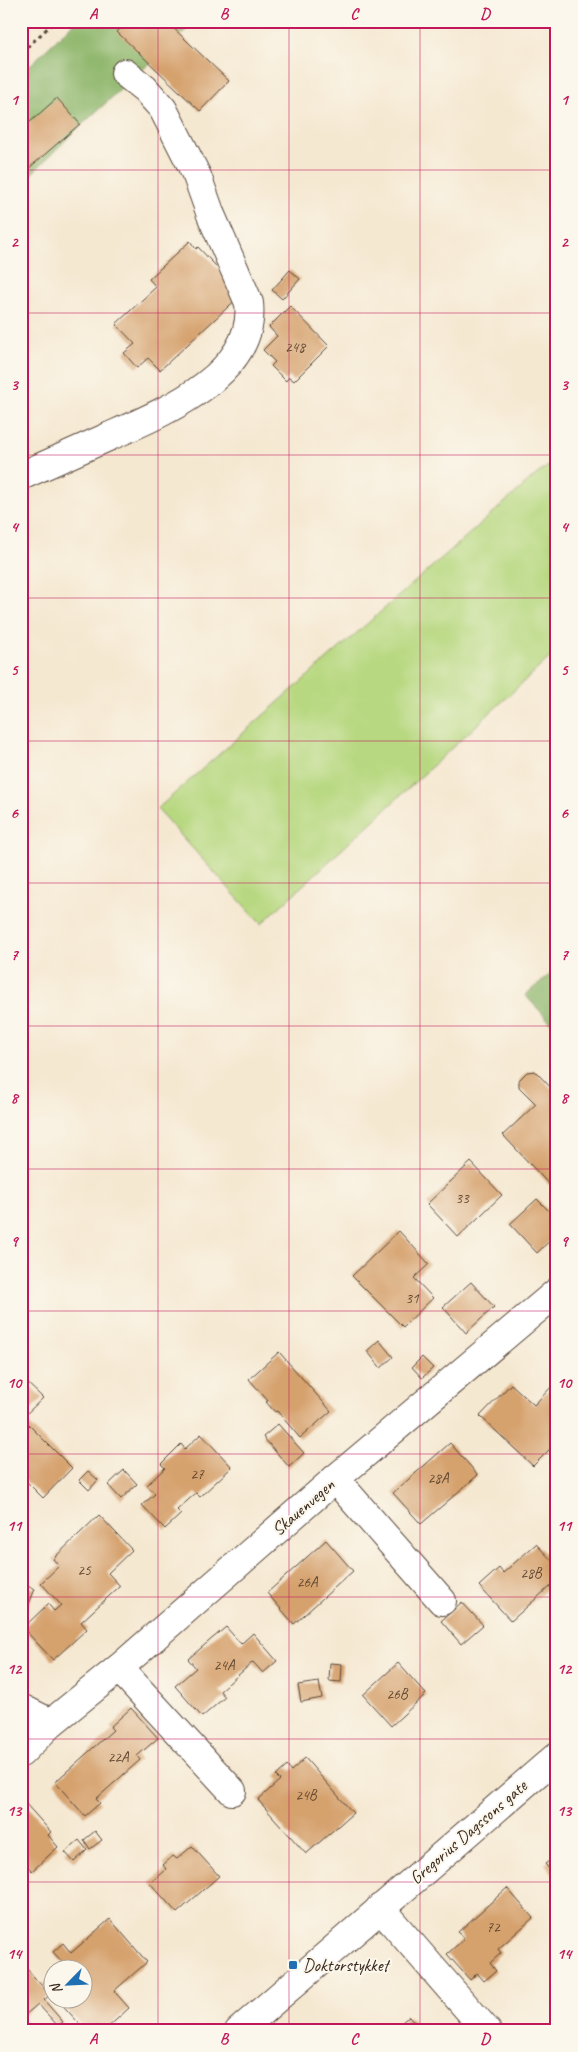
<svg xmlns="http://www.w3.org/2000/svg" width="578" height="2052" font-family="Caveat,sans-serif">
<rect width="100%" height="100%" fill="#fbf7ec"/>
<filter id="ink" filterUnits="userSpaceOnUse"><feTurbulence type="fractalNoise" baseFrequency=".02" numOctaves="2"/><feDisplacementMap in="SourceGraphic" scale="10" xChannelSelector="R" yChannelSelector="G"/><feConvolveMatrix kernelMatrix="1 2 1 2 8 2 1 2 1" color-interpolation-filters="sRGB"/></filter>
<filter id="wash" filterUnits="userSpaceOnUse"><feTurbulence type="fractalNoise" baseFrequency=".0096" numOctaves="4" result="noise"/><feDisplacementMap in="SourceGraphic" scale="20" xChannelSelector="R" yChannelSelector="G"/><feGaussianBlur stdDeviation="1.12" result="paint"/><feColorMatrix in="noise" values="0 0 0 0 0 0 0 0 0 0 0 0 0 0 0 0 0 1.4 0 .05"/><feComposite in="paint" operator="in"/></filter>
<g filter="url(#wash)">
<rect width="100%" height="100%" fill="#f5e8d1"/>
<!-- green -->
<polygon fill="#b7d880" stroke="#79814f" points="557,460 557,651 261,924 157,809 536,475"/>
<!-- forest -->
<g fill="#91b86e" stroke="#667146">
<polygon points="76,21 196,21 76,130 21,184 21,74"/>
<polygon points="557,969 557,1029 525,995"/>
</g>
<g id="blocks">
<!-- building -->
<g fill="#d5a16d">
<polygon points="128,21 166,21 229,81 200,111 117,32"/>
<polygon points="57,98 80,124 21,175 21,130"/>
<polygon points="190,241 196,249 198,247 242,294 160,370 148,358 137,368 124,353 135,344 116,324 156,287 149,279"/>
<polygon points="290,270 300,279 282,299 272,290"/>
<polygon points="290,306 329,346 294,381 289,377 286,381 271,366 275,362 263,350 277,336 269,327"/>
<polygon points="535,1071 555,1092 557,1090 557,1193 503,1135 536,1104 519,1087 519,1080 527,1072"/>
<polygon points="471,1162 502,1195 458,1237 427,1204"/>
<polygon points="537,1199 557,1219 557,1234 537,1253 510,1224"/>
<polygon points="399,1231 429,1264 414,1278 433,1298 403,1327 352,1276"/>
<polygon points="471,1282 494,1307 466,1333 443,1307"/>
<polygon points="379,1340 393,1357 381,1368 367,1351"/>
<polygon points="279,1352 331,1411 300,1438 277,1411 275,1412 266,1402 268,1401 249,1379"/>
<polygon points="422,1357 433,1368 422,1378 412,1367"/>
<polygon points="21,1377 43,1398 21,1419"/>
<polygon points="557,1381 557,1442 533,1466 480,1416 511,1384 534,1405"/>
<polygon points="23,1419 72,1468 43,1498 23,1478 21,1480 21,1421"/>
<polygon points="278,1424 304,1453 289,1467 263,1437"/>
<polygon points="201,1434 232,1467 200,1497 196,1493 177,1510 181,1514 165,1529 142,1505 155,1494 147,1485 165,1468 161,1464 181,1444 185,1449"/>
<polygon points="450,1443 478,1475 421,1524 393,1493"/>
<polygon points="124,1470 137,1484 121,1499 108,1485"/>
<polygon points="88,1471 98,1480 89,1490 79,1480"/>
<polygon points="99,1515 132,1550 108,1573 120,1586 81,1622 87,1629 53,1660 23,1628 48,1604 54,1611 61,1605 41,1583 59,1566 53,1559"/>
<polygon points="326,1540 353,1571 294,1624 267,1593"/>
<polygon points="536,1544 557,1566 557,1580 511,1621 479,1586 499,1568 503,1573"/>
<polygon points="21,1584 35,1589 25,1614 21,1612"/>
<polygon points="462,1602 483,1625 461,1644 441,1621"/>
<polygon points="226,1627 241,1644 253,1633 277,1661 263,1673 253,1662 220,1691 225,1697 202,1717 175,1686 196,1668 188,1659"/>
<polygon points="330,1663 342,1664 341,1682 329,1681"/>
<polygon points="398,1663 426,1694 391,1726 363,1695"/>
<polygon points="319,1682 322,1698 301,1702 298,1685"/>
<polygon points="131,1708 158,1738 137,1756 140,1760 96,1799 100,1803 85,1816 55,1782 113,1730 110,1727"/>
<polygon points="305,1758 353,1813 306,1854 258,1800 280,1780 276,1776 287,1766 291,1771"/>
<polygon points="25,1803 51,1832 48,1835 58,1847 32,1871 21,1859 21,1807"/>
<polygon points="95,1831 102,1840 90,1849 84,1840"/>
<polygon points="79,1840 87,1850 74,1862 65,1852"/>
<polygon points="192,1846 219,1876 177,1913 150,1883 166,1869 163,1865 173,1856 177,1859"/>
<polygon points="557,1855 557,1878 545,1864"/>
<polygon points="507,1888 533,1918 498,1949 501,1953 490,1963 496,1971 484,1981 477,1973 470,1980 447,1954 464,1939 458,1932"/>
<polygon points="110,1919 147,1962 114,1991 129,2008 104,2031 86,2031 58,2000 82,2000 82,1970 60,1970 65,1965 53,1952 63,1943 71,1953"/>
<polygon points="27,1969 50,1995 44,2000 63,2022 58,2026 38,2004 25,2015 21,2011 21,1974"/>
<polygon points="52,1976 52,1993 44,1984"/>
<polygon points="409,2016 422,2031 392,2031"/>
</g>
</g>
</g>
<g filter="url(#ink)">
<use href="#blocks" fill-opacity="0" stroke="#574639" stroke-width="1"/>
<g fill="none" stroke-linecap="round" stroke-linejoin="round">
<defs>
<g id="minor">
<path d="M21,476C50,463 79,450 108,437C162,413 257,375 249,303L211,215L197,176L163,109L145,89L125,73"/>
<polyline points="335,1479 442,1601"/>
<polyline points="119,1668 232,1791"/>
<polyline points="21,1708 51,1723"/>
<polyline points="21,1753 51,1723 119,1668 335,1479 557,1292"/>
<polyline points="380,1908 487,2031"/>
<polyline points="239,2031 557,1756"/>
</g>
</defs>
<!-- minor casing -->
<use href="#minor" stroke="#574639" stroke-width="30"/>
<!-- path -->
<polyline stroke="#574639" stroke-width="3" stroke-dasharray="4 4" stroke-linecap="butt" points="21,53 55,21"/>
<!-- minor -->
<use href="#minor" stroke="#fff" stroke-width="28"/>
</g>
</g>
<!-- grid -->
<path fill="none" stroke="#c2185b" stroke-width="1" stroke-opacity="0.55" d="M158,21V2031M289,21V2031M420,21V2031M21,170H557M21,313H557M21,455H557M21,598H557M21,741H557M21,883H557M21,1026H557M21,1169H557M21,1311H557M21,1454H557M21,1597H557M21,1739H557M21,1882H557"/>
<!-- markers -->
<rect fill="#1f6fb2" stroke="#fbf7ec" stroke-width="2" x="288" y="1960" width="10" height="10" rx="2.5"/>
<g text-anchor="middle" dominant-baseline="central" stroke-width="4" stroke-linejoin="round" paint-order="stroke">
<!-- number labels -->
<g font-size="15" fill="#624832">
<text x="295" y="347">248</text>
<text x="462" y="1198">33</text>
<text x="412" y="1298">31</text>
<text x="197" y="1474">27</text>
<text x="438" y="1478">28A</text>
<text x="84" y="1570">25</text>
<text x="531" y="1573">28B</text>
<text x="307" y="1582">26A</text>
<text x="224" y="1665">24A</text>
<text x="397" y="1694">26B</text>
<text x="118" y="1757">22A</text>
<text x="306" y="1795">24B</text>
<text x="493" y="1927">72</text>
</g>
<!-- street labels -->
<g font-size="18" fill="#3b2a1e" stroke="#fbf7ec">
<text transform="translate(303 1507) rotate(-41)">Skauenvegen</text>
<text transform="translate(468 1832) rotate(-41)">Gregorius Dagssons gate</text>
</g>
<!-- poi labels -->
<g font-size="18" fill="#3b2a1e" stroke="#fbf7ec" text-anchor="start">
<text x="303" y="1965">Doktorstykket</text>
</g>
</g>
<!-- margin -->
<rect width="578" height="2052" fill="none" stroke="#fbf7ec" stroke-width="55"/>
<!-- north arrow -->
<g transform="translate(68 1984) rotate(246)"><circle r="24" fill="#fbf7ec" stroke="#aea59a"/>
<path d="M0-4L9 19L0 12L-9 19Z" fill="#1f6fb2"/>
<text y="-8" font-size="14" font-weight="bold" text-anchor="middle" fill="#3b2a1e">N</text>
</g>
<rect x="28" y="28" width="522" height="1996" fill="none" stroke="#c2185b" stroke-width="2"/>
<g font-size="16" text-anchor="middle" font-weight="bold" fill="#c2185b">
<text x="93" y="19">A</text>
<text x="224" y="19">B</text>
<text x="354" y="19">C</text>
<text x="485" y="19">D</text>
<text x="14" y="105">1</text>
<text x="564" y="105">1</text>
<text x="14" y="247">2</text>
<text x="564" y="247">2</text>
<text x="14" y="390">3</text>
<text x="564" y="390">3</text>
<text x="14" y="532">4</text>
<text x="564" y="532">4</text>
<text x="14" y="675">5</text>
<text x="564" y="675">5</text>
<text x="14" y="818">6</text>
<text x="564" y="818">6</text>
<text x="14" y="960">7</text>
<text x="564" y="960">7</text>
<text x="14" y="1103">8</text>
<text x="564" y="1103">8</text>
<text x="14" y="1246">9</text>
<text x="564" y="1246">9</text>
<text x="14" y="1388">10</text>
<text x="564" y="1388">10</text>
<text x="14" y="1531">11</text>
<text x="564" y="1531">11</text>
<text x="14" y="1674">12</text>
<text x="564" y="1674">12</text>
<text x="14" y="1816">13</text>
<text x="564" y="1816">13</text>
<text x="14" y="1959">14</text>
<text x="564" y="1959">14</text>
<text x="93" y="2044">A</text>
<text x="224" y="2044">B</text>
<text x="354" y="2044">C</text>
<text x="485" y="2044">D</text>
</g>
</svg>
